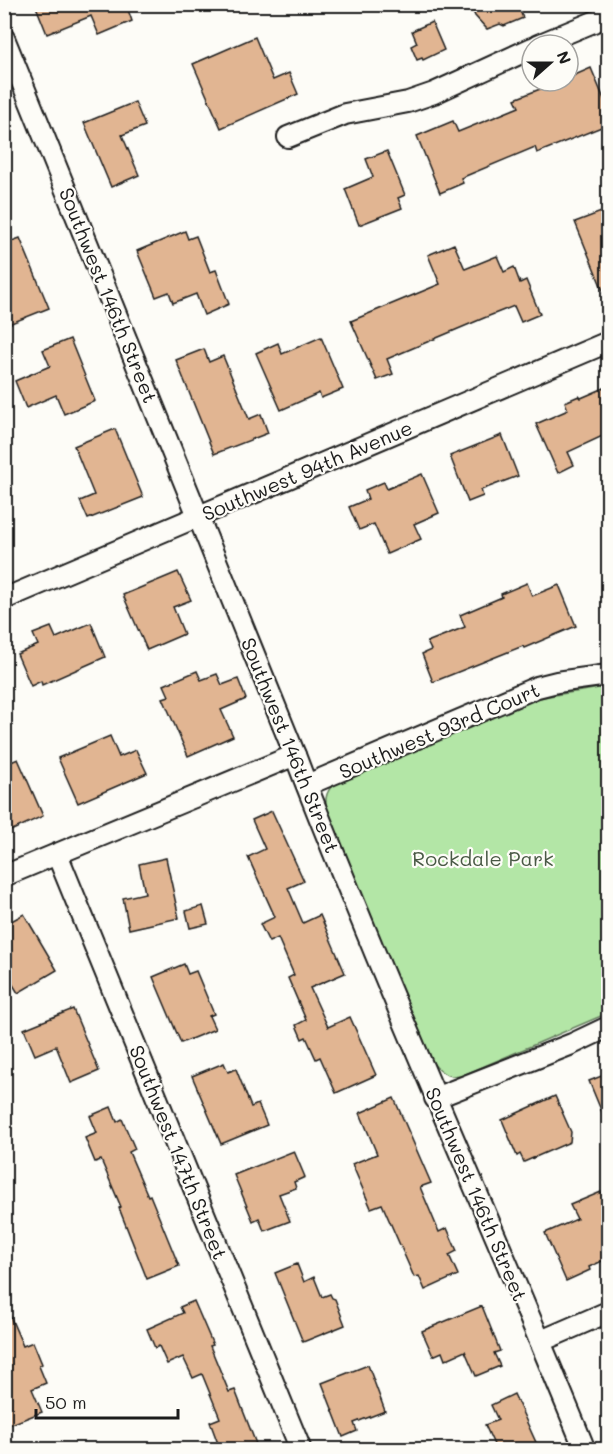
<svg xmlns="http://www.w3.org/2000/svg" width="613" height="1454" font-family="Mali,sans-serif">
<rect width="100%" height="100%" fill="#fdfcf7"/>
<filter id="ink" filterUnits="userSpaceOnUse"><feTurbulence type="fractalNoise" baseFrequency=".0167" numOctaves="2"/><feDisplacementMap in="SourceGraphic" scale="12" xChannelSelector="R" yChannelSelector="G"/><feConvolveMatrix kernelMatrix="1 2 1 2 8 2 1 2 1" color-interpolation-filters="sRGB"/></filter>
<g filter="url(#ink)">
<!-- green -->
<path fill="#b3e6a6" stroke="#688161" stroke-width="1.5" d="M608,686V1013L461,1076C444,1079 434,1067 427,1053L328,814C325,802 324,793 334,784L529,701C555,692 582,693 608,686Z"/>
<!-- building -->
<g fill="#e1b592" stroke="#1c1c1c" stroke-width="1.5">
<polygon points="35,4 126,4 132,21 99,35 91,16 47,34"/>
<polygon points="470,4 517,4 523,18 504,26 500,24 487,29 475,16"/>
<polygon points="432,22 444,50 423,60 422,58 417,60 411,46 417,43 412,31"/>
<polygon points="255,37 273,80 289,73 298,94 221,128 193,64"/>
<polygon points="591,68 609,111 609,124 537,153 535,147 461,178 463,183 440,193 417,136 453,121 458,132 519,107 515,99 560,81 568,81 568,78"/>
<polygon points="135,102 145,126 122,135 139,175 111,187 84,123"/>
<polygon points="387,151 405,195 398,198 402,208 359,225 345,189 373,177 366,159"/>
<polygon points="609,209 609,303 608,303 575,222"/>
<polygon points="185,231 188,239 196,236 210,272 216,270 229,304 204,315 196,294 173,303 169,292 156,297 137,251"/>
<polygon points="20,238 49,308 4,326 4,244"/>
<polygon points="454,244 465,269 497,256 504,272 514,267 520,283 526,280 540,314 521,322 514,306 484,318 387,359 393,374 377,380 351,321 440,284 428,255"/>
<polygon points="321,337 343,389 321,398 319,393 281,410 256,353 278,343 282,354"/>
<polygon points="70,339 95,401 64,414 56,395 26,408 15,381 50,366 43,350"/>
<polygon points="204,349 209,362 223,356 249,419 261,414 268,433 214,454 176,360"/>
<polygon points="609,386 609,433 568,452 574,465 558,473 536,424 568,410 565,402 579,396 581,398"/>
<polygon points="115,429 143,497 88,519 80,501 94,495 74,446"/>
<polygon points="502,435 518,476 481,490 483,496 468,502 450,456"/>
<polygon points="422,474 439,513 414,524 421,539 387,554 374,524 359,530 349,507 368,499 365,490 384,482 387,489"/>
<polygon points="178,572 191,600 173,607 184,634 147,650 123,595"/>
<polygon points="527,583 532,596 559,585 576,626 524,648 523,646 433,682 422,654 431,650 427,642 465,627 460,615 502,597 501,594"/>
<polygon points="91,623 105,657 42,685 41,681 31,686 17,654 38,645 33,634 51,627 56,638"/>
<polygon points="197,671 201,680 217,674 222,685 238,679 246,699 221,710 233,736 188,756 163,698 169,696 164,685"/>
<polygon points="110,736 119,757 136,750 147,773 78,803 58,758"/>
<polygon points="18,759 43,816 4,834 4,765"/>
<polygon points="272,811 304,881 288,888 303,923 320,915 345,973 310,988 328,1027 350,1017 376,1075 336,1093 320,1057 316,1059 306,1037 302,1039 296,1025 306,1020 288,978 294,975 278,938 269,942 260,924 275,917 248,857 265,849 252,820"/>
<polygon points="166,858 179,918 129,929 123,898 145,893 139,864"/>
<polygon points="203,906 208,924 190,928 186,911"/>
<polygon points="24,914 57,970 18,993 4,970 4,925"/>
<polygon points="184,964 188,974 196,971 214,1014 209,1016 215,1029 181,1043 153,977"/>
<polygon points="73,1009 99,1071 71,1083 56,1046 35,1055 24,1029"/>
<polygon points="224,1063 228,1072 236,1069 251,1107 258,1104 267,1125 221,1144 192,1076"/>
<polygon points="609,1073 609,1127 608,1127 589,1081"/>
<polygon points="555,1096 571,1132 570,1142 524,1162 520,1154 517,1156 502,1120"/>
<polygon points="394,1098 431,1183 420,1187 439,1232 447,1228 457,1251 449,1255 458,1275 425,1290 419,1276 414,1277 382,1204 371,1208 352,1164 377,1154 360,1113"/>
<polygon points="111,1107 117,1122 122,1119 135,1149 129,1152 148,1196 150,1195 179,1266 147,1279 119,1208 121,1207 101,1160 95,1162 85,1138 97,1133 90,1116"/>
<polygon points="294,1151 305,1177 294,1182 296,1188 279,1194 290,1221 264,1231 259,1218 253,1221 234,1175"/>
<polygon points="601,1192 609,1209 609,1258 589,1267 590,1270 566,1281 545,1233 577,1219 570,1205"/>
<polygon points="297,1264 304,1282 314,1277 322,1297 330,1294 332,1298 335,1299 345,1325 303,1342 275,1273"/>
<polygon points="194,1301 213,1345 210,1346 229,1392 235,1390 258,1449 220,1449 210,1422 220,1418 202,1374 193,1378 183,1357 167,1364 159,1346 155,1348 147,1329 183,1313 180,1307"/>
<polygon points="4,1302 23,1346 33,1342 42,1364 39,1366 46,1383 32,1389 42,1412 4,1427"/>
<polygon points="482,1306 500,1351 494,1353 500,1366 476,1376 465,1351 445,1360 442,1352 433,1356 422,1331"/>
<polygon points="368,1365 385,1411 354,1423 357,1431 343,1437 322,1383"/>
<polygon points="514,1394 539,1449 496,1449 485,1425 498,1420 491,1405"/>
</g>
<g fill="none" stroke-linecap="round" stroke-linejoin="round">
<defs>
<g id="street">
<path d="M4,38L295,755C320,822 348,887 375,953C444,1119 517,1283 585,1450"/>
<polyline points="538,45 608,16"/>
<polyline points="288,137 345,114 408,102 434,93 532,48"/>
<polyline points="4,599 608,342"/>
<polyline points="307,785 537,687 557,682 608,675"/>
<polyline points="57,854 301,1450"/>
<polyline points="4,876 295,755"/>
<polyline points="435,1098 572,1044 608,1027"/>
<polyline points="541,1341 608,1312"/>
</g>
</defs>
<!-- street casing -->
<use href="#street" stroke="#1c1c1c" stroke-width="24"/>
<!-- street -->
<use href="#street" stroke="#fdfcf7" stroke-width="20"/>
</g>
</g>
<g text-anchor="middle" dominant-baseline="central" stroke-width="4.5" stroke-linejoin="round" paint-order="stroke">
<!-- street labels -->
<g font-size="20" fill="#1c1c1c" stroke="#fdfcf7">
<text transform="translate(109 295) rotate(68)">Southwest 146th Street</text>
<text transform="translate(307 470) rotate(-23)">Southwest 94th Avenue</text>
<text transform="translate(439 730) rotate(-23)">Southwest 93rd Court</text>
<text transform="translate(291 745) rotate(68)">Southwest 146th Street</text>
<text transform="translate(179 1152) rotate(68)">Southwest 147th Street</text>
<text transform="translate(477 1194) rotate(67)">Southwest 146th Street</text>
</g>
<!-- park labels -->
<g font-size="20" fill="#495945" stroke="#fdfcf7">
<text x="483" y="858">Rockdale Park</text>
</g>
</g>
<!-- margin -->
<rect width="613" height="1454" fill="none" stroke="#fdfcf7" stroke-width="24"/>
<rect x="12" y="12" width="589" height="1430" fill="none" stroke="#1c1c1c" stroke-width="2" filter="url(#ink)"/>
<!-- north arrow -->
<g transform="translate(550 63) rotate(69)"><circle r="28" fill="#fdfcf7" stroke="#a3a29f" stroke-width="1.5"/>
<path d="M0-4.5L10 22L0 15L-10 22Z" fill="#1c1c1c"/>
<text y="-9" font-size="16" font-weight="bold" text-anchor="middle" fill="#1c1c1c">N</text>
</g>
<!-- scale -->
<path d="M36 1409v9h142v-9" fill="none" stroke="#1c1c1c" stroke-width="3"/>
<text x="45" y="1409" font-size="18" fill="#1c1c1c" stroke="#fdfcf7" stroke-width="4.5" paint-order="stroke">50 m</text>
</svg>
